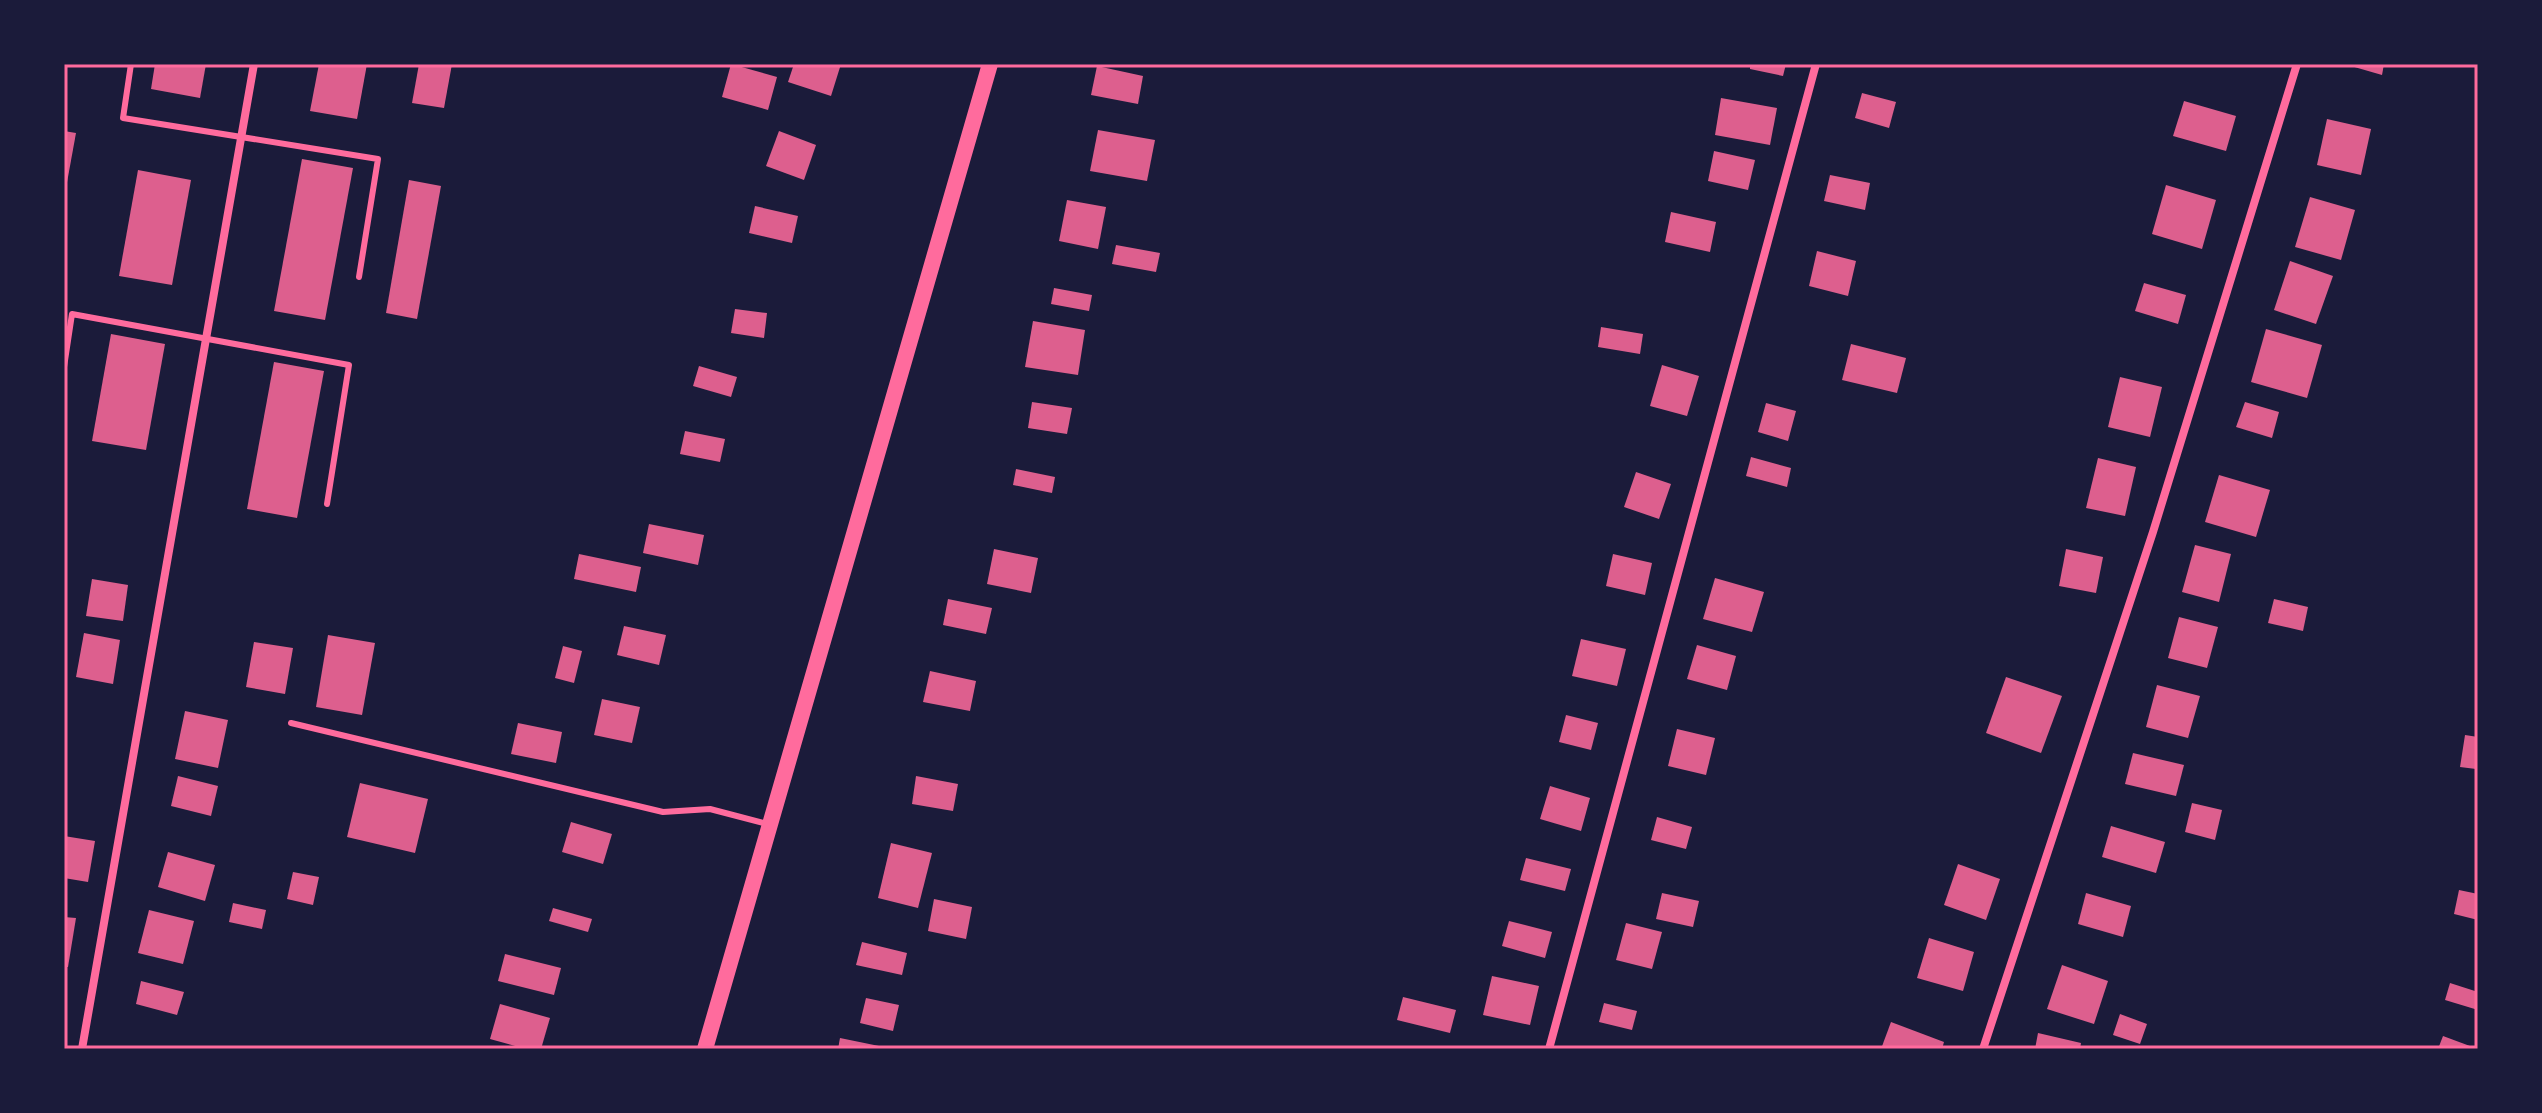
<svg xmlns="http://www.w3.org/2000/svg" width="2542" height="1113" font-family="'Work Sans',sans-serif">
<rect width="100%" height="100%" fill="#1b1b3a"/>
<!-- building -->
<g fill="#dd5f8e">
<polygon points="155,64 206,64 200,98 151,89"/>
<polygon points="319,64 367,64 357,119 310,111"/>
<polygon points="419,64 452,64 444,108 412,103"/>
<polygon points="731,64 777,77 768,110 722,97"/>
<polygon points="794,64 841,64 831,96 788,82"/>
<polygon points="1750,64 1786,64 1783,76 1750,69"/>
<polygon points="2344,64 2384,64 2382,75"/>
<polygon points="1097,66 1143,76 1138,104 1091,95"/>
<polygon points="1862,93 1896,102 1889,128 1855,118"/>
<polygon points="1721,98 1777,108 1770,145 1715,135"/>
<polygon points="2184,101 2236,116 2226,151 2173,136"/>
<polygon points="2327,119 2371,129 2361,175 2317,165"/>
<polygon points="1098,130 1155,140 1147,181 1090,171"/>
<polygon points="64,131 76,133 66,188 64,188"/>
<polygon points="779,131 816,145 804,180 766,166"/>
<polygon points="1714,151 1755,160 1748,190 1708,181"/>
<polygon points="302,159 353,168 325,320 274,311"/>
<polygon points="138,170 191,180 172,285 119,276"/>
<polygon points="1830,175 1870,183 1865,210 1824,201"/>
<polygon points="409,180 441,186 417,319 386,313"/>
<polygon points="2166,185 2216,200 2202,249 2152,234"/>
<polygon points="2310,197 2355,210 2341,260 2295,247"/>
<polygon points="1067,200 1106,207 1098,249 1059,241"/>
<polygon points="755,206 798,216 792,243 749,233"/>
<polygon points="1671,212 1716,222 1710,252 1665,242"/>
<polygon points="1116,245 1160,253 1156,272 1112,264"/>
<polygon points="1817,251 1856,261 1848,296 1809,286"/>
<polygon points="2290,261 2333,276 2316,324 2274,310"/>
<polygon points="2144,283 2186,295 2178,324 2135,311"/>
<polygon points="1054,288 1092,295 1089,311 1051,304"/>
<polygon points="735,309 767,313 764,338 731,333"/>
<polygon points="1033,321 1085,330 1078,375 1025,367"/>
<polygon points="1601,327 1643,334 1640,354 1598,347"/>
<polygon points="2266,329 2322,345 2307,398 2251,382"/>
<polygon points="111,334 165,344 146,450 92,441"/>
<polygon points="1851,344 1906,358 1897,393 1842,380"/>
<polygon points="274,362 324,371 297,518 247,509"/>
<polygon points="1662,365 1699,376 1687,416 1650,406"/>
<polygon points="699,366 737,377 731,397 693,386"/>
<polygon points="2120,377 2162,387 2150,437 2108,427"/>
<polygon points="1032,402 1072,408 1067,434 1028,428"/>
<polygon points="2245,402 2279,412 2272,438 2236,427"/>
<polygon points="1766,403 1796,411 1788,441 1758,432"/>
<polygon points="685,431 725,439 720,462 680,454"/>
<polygon points="1751,457 1791,468 1787,487 1746,476"/>
<polygon points="2098,458 2136,467 2125,516 2086,508"/>
<polygon points="1016,469 1055,477 1052,493 1013,485"/>
<polygon points="1636,472 1671,484 1659,519 1624,507"/>
<polygon points="2219,475 2270,490 2256,537 2205,522"/>
<polygon points="649,524 704,535 698,565 643,553"/>
<polygon points="2195,545 2231,554 2219,602 2182,592"/>
<polygon points="994,549 1038,558 1031,593 987,584"/>
<polygon points="2066,549 2103,557 2096,593 2059,586"/>
<polygon points="579,554 641,567 636,592 574,579"/>
<polygon points="1613,554 1652,563 1645,595 1606,586"/>
<polygon points="1715,578 1764,592 1752,632 1703,619"/>
<polygon points="92,579 128,585 123,621 86,616"/>
<polygon points="948,599 992,608 986,634 943,625"/>
<polygon points="2274,599 2308,607 2303,631 2268,623"/>
<polygon points="2179,617 2218,627 2207,668 2168,658"/>
<polygon points="624,626 666,635 659,665 617,655"/>
<polygon points="84,633 120,640 113,684 76,677"/>
<polygon points="328,635 375,643 362,715 316,707"/>
<polygon points="1581,639 1626,649 1617,686 1572,676"/>
<polygon points="254,642 293,648 285,694 246,687"/>
<polygon points="1697,645 1736,656 1727,690 1687,679"/>
<polygon points="563,646 582,651 574,683 555,678"/>
<polygon points="930,671 976,681 970,711 923,702"/>
<polygon points="2006,677 2062,696 2041,753 1986,733"/>
<polygon points="2157,685 2200,696 2188,738 2146,727"/>
<polygon points="602,699 640,707 632,743 594,735"/>
<polygon points="185,711 228,720 218,768 175,759"/>
<polygon points="1566,715 1598,723 1591,750 1559,742"/>
<polygon points="518,723 562,732 556,763 511,754"/>
<polygon points="1677,729 1715,738 1706,775 1668,766"/>
<polygon points="2465,735 2478,737 2476,769 2460,767"/>
<polygon points="2133,753 2184,765 2176,796 2125,784"/>
<polygon points="178,776 218,786 211,816 171,806"/>
<polygon points="916,776 958,784 953,811 912,804"/>
<polygon points="360,783 428,799 415,853 347,837"/>
<polygon points="1550,786 1590,798 1581,831 1540,819"/>
<polygon points="2192,803 2222,810 2215,840 2185,832"/>
<polygon points="1657,817 1692,827 1686,849 1651,840"/>
<polygon points="571,822 612,834 603,864 562,852"/>
<polygon points="2111,826 2165,842 2156,873 2102,857"/>
<polygon points="64,836 95,841 88,882 64,878"/>
<polygon points="891,843 932,853 918,908 878,898"/>
<polygon points="168,852 215,865 205,901 158,887"/>
<polygon points="1526,858 1571,869 1565,891 1520,880"/>
<polygon points="1958,864 2000,879 1986,920 1944,905"/>
<polygon points="293,872 319,877 313,905 287,899"/>
<polygon points="2459,890 2478,894 2478,920 2454,914"/>
<polygon points="1662,893 1699,901 1693,927 1656,919"/>
<polygon points="2086,893 2131,906 2123,937 2078,924"/>
<polygon points="934,899 972,907 966,939 928,931"/>
<polygon points="233,903 266,910 262,929 229,922"/>
<polygon points="553,908 592,919 588,932 549,921"/>
<polygon points="149,910 194,921 183,964 138,953"/>
<polygon points="64,917 76,918 68,967 64,967"/>
<polygon points="1509,921 1552,932 1545,958 1502,946"/>
<polygon points="1626,923 1662,932 1652,969 1616,960"/>
<polygon points="1929,938 1974,952 1963,991 1917,978"/>
<polygon points="862,942 907,953 902,975 856,965"/>
<polygon points="505,954 561,968 554,995 498,981"/>
<polygon points="2062,965 2108,981 2094,1024 2047,1009"/>
<polygon points="1492,976 1539,986 1530,1025 1483,1015"/>
<polygon points="141,981 184,992 177,1015 136,1004"/>
<polygon points="2450,983 2478,992 2478,1010 2445,1000"/>
<polygon points="1403,997 1456,1010 1450,1033 1397,1020"/>
<polygon points="866,998 899,1005 893,1031 860,1023"/>
<polygon points="1604,1003 1637,1011 1632,1030 1599,1022"/>
<polygon points="500,1004 550,1018 541,1049 526,1049 490,1039"/>
<polygon points="2120,1014 2147,1024 2140,1044 2113,1035"/>
<polygon points="1891,1022 1944,1042 1942,1049 1881,1049"/>
<polygon points="2038,1033 2081,1043 2080,1049 2035,1049"/>
<polygon points="2443,1036 2478,1049 2438,1049"/>
<polygon points="840,1038 879,1046 878,1049 838,1049"/>
</g>
<g fill="none" stroke-linecap="round" stroke-linejoin="round">
<!-- service -->
<g stroke="#ff6b9d" stroke-width="6">
<polyline points="131,64 123,118 378,159 359,277"/>
<polyline points="64,367 72,314 349,365 327,504"/>
<polyline points="291,723 663,812 710,809 767,824"/>
</g>
<!-- minor -->
<g stroke="#ff6b9d" stroke-width="8">
<polyline points="82,1049 254,64"/>
<polyline points="1549,1049 1816,64"/>
<polyline points="1983,1049 2153,532 2297,64"/>
</g>
<!-- secondary -->
<polyline stroke="#ff6b9d" stroke-width="16" points="705,1049 990,64"/>
</g>
<!-- border -->
<rect width="2542" height="1113" fill="none" stroke="#1b1b3a" stroke-width="132"/>
<rect x="66" y="66" width="2410" height="981" fill="none" stroke="#ff6b9d" stroke-width="3"/>
</svg>
